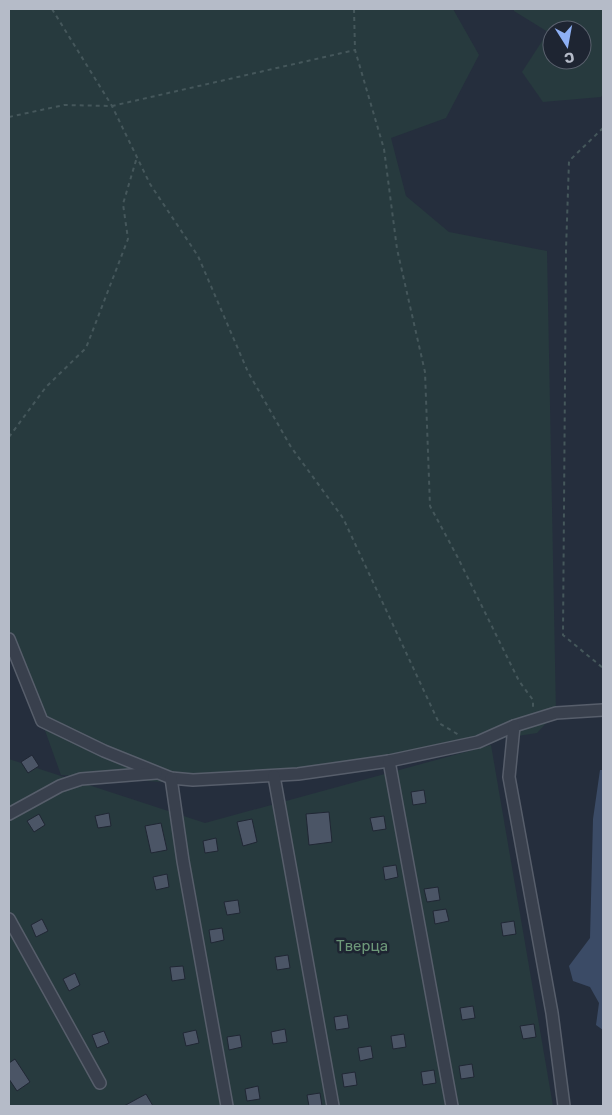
<svg xmlns="http://www.w3.org/2000/svg" width="612" height="1115" font-family="Rubik,sans-serif">
<rect width="100%" height="100%" fill="#252e3d"/>
<!-- green -->
<g fill="#273a3e" fill-rule="evenodd">
<polygon points="9,9 453,9 479,55 446,118 391,138 406,196 449,232 547,251 556,713 537,733 206,785 61,775 9,630"/>
<path d="M514,9H603V94L601,97L543,102L522,72L548,32L514,11ZM552,30H582V60H552Z"/>
<polygon points="491,745 553,1106 9,1106 9,759 205,823"/>
</g>
<!-- water -->
<polygon fill="#3b4b66" points="600,770 603,770 603,1030 596,1025 599,1003 590,987 573,981 569,966 590,938 593,819"/>
<!-- building -->
<g fill="#4b5566" stroke="#202734">
<polygon points="32,755 39,766 28,773 21,762"/>
<polygon points="424,790 426,803 413,805 411,792"/>
<polygon points="329,812 332,842 309,845 306,814"/>
<polygon points="109,813 111,826 98,828 95,816"/>
<polygon points="39,814 45,825 34,832 27,821"/>
<polygon points="384,816 386,829 373,831 370,818"/>
<polygon points="252,819 257,842 243,846 237,822"/>
<polygon points="161,823 167,850 151,853 145,826"/>
<polygon points="216,838 218,851 205,853 203,841"/>
<polygon points="396,865 398,877 385,880 383,867"/>
<polygon points="167,874 169,887 156,890 153,877"/>
<polygon points="438,887 440,900 427,902 424,889"/>
<polygon points="238,900 240,913 227,915 224,902"/>
<polygon points="446,909 449,921 435,924 433,911"/>
<polygon points="42,919 48,931 36,937 31,925"/>
<polygon points="514,921 516,934 503,936 501,923"/>
<polygon points="222,928 224,940 211,943 209,930"/>
<polygon points="288,955 290,968 277,970 275,957"/>
<polygon points="183,966 185,979 172,981 170,967"/>
<polygon points="75,973 80,985 69,991 63,979"/>
<polygon points="473,1006 475,1018 462,1020 460,1008"/>
<polygon points="347,1015 349,1028 336,1030 334,1017"/>
<polygon points="534,1024 536,1037 523,1039 520,1026"/>
<polygon points="285,1029 287,1042 273,1044 271,1032"/>
<polygon points="196,1030 199,1043 186,1046 183,1033"/>
<polygon points="104,1031 109,1043 97,1048 92,1035"/>
<polygon points="404,1034 406,1047 393,1049 391,1036"/>
<polygon points="240,1035 242,1047 229,1050 227,1037"/>
<polygon points="371,1046 373,1058 360,1061 358,1048"/>
<polygon points="15,1059 30,1082 17,1091 9,1079 9,1063"/>
<polygon points="472,1064 474,1077 461,1079 459,1066"/>
<polygon points="434,1070 436,1083 423,1085 421,1072"/>
<polygon points="355,1072 357,1085 344,1087 342,1074"/>
<polygon points="258,1086 260,1099 247,1101 245,1089"/>
<polygon points="320,1093 322,1106 309,1106 307,1095"/>
<polygon points="146,1094 153,1106 124,1106"/>
</g>
<g fill="none" stroke-linecap="round" stroke-linejoin="round">
<defs>
<g id="minor">
<polyline points="9,639 42,721 104,751 171,778 193,780 298,774 389,761 478,742 514,726 556,713 603,710"/>
<polyline points="514,726 509,777 552,1013 564,1106"/>
<polyline points="389,761 452,1106"/>
<polyline points="274,776 333,1106"/>
<polyline points="171,778 183,861 227,1106"/>
<polyline points="9,814 60,786 81,779 156,773"/>
<polyline points="9,919 100,1083"/>
</g>
</defs>
<!-- minor casing -->
<use href="#minor" stroke="#575e6b" stroke-width="14"/>
<!-- path -->
<g stroke="#45575b" stroke-width="2" stroke-dasharray="4 4" stroke-linecap="butt">
<polyline points="52,9 112,106 150,184 198,256 248,372 291,447 343,518 439,723 459,735"/>
<polyline points="354,9 355,50 384,149 397,249 425,372 430,506 457,556 519,681 533,700 533,707"/>
<polyline points="9,117 64,105 112,106 355,50"/>
<polyline points="603,128 569,161 566,250 563,635 603,668"/>
<polyline points="9,437 46,387 86,348 128,239 123,204 137,157"/>
</g>
<!-- minor -->
<use href="#minor" stroke="#39404d" stroke-width="11"/>
</g>
<g text-anchor="middle" dominant-baseline="central" stroke-width="5" stroke-linejoin="round" paint-order="stroke">
<!-- park labels -->
<g font-size="15" fill="#6d9879" stroke="#1e2532">
<text x="362" y="946">Тверца</text>
</g>
</g>
<!-- border -->
<rect width="612" height="1115" fill="none" stroke="#b5bbc8" stroke-width="20"/>
<!-- north arrow -->
<g transform="translate(567 45) rotate(169)"><circle r="24" fill="#1e2532" stroke="#5a616e"/>
<path d="M0-4L9 19L0 12L-9 19Z" fill="#8eb0f4"/>
<text y="-8" font-size="14" font-weight="bold" text-anchor="middle" fill="#b5bbc8">С</text>
</g>
</svg>
